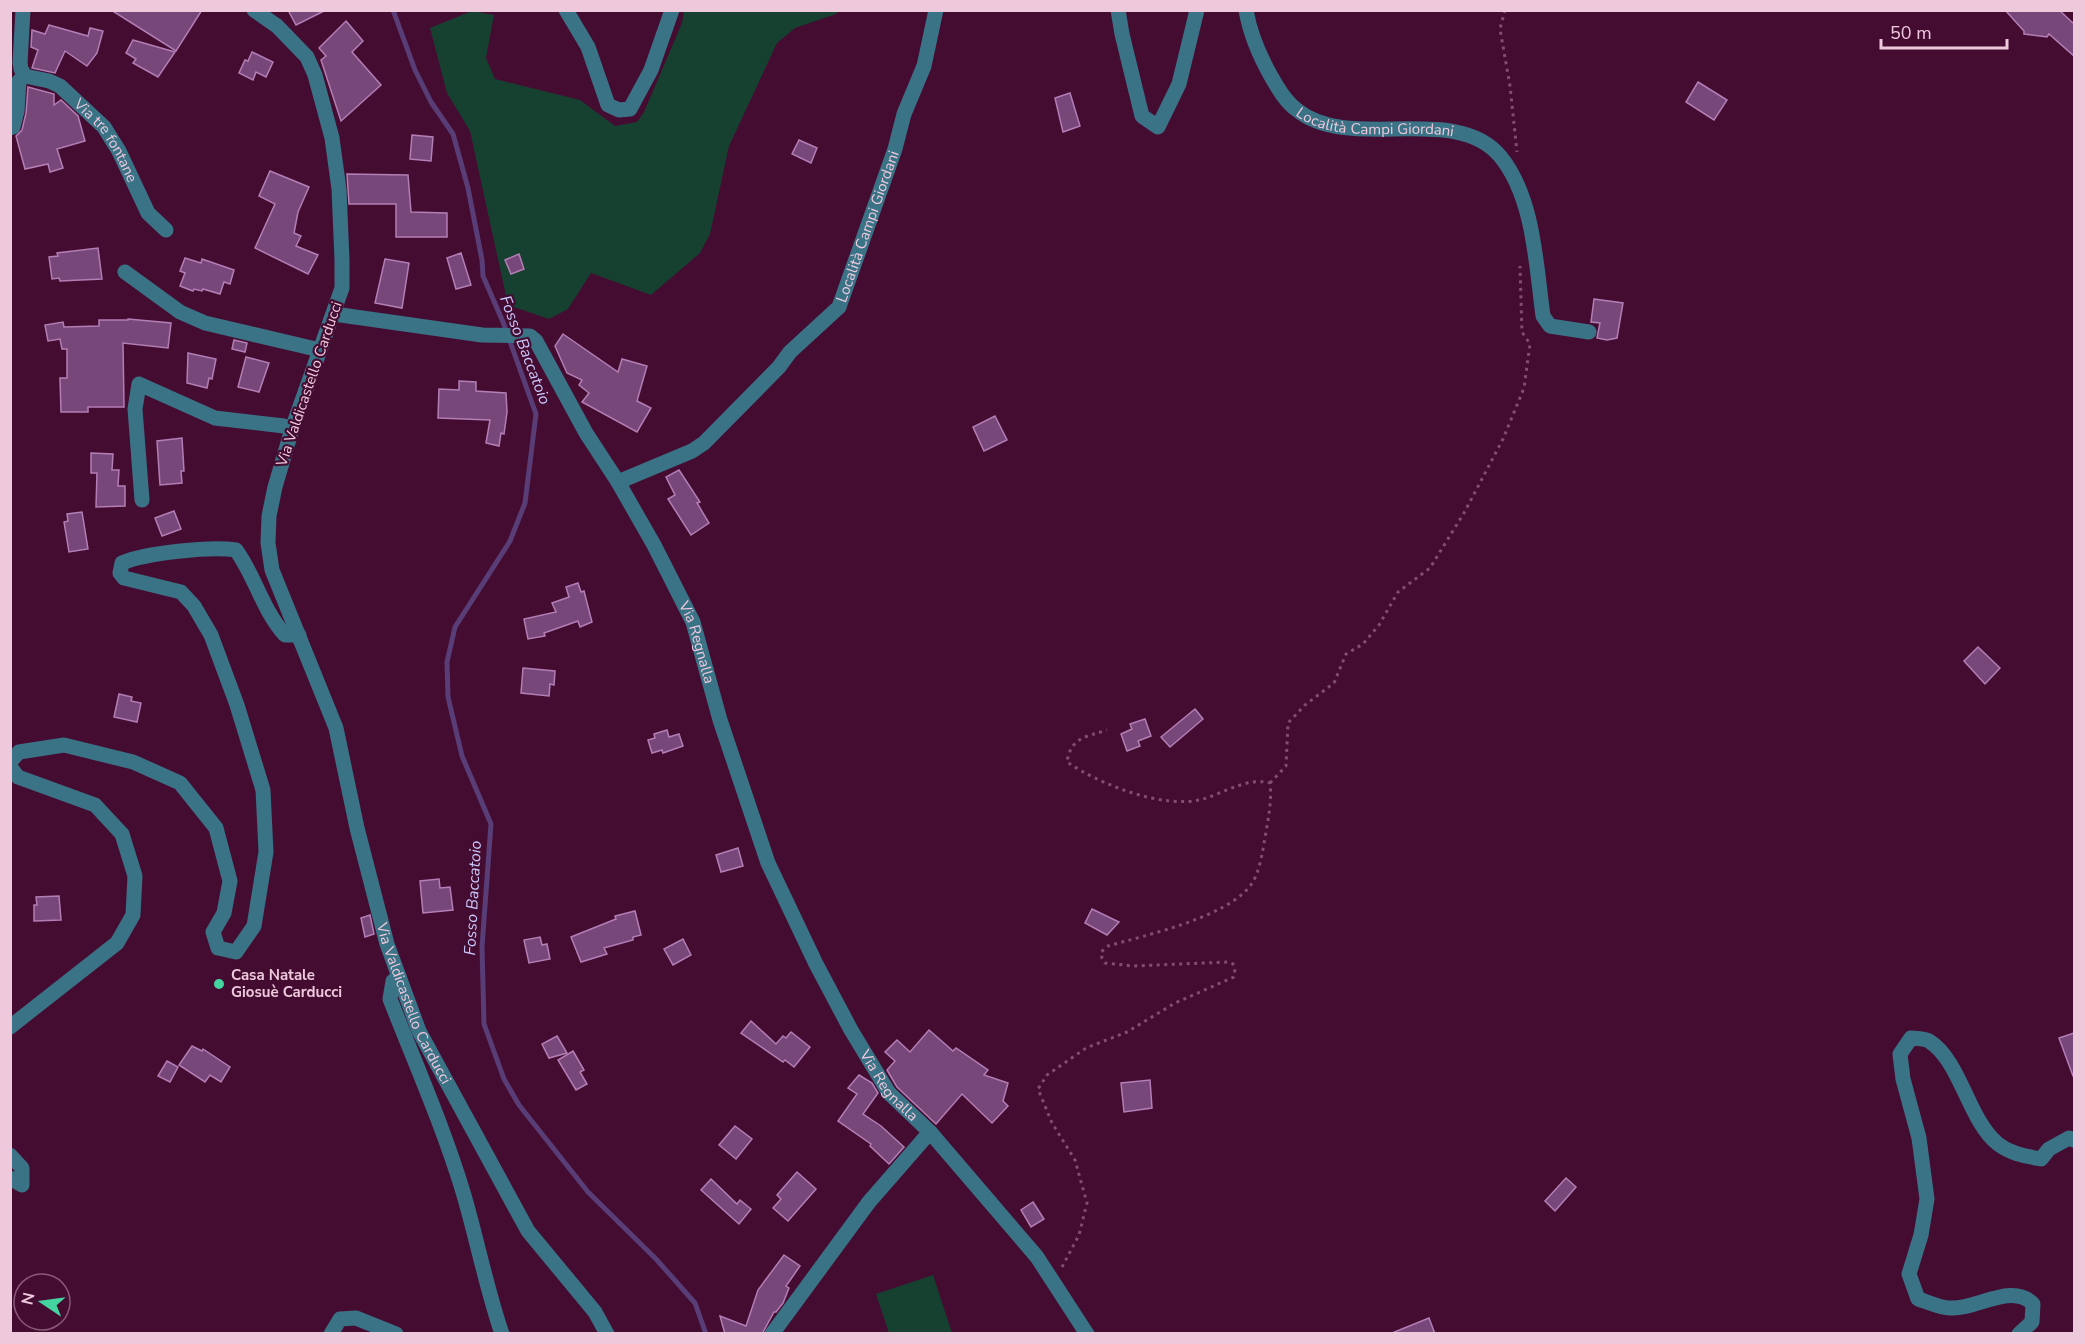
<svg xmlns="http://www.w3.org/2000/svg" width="2085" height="1344" font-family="'Nunito Sans',sans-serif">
<rect width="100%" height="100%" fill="#450c32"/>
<!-- green -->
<g fill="#164030">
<polygon points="472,11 494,15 486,58 495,79 580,100 615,126 637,122 644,112 682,23 684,11 838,11 836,14 795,28 777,43 729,146 710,234 700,253 651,295 591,273 568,309 549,319 508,305 470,131 447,93 430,28"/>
<polygon points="933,1275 952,1333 889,1333 876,1294"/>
</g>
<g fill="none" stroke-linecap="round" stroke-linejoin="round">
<!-- stream -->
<polyline stroke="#583d76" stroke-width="5" points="393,10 415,70 431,102 453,134 468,188 482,260 483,276 503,322 536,414 525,503 510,541 455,627 447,662 448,697 462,756 491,824 482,947 484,1024 504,1079 519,1105 588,1192 656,1259 695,1303 706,1334"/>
</g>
<!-- building -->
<g fill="#77477a" stroke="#b27eb4" stroke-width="1.5">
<polygon points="111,10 202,10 176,51"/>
<polygon points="288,10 326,10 296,25"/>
<polygon points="2005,10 2059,10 2074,24 2074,56 2049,34 2047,37 2024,34 2024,31"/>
<polygon points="346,21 363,41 352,52 381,85 341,121 321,60 326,56 319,48"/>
<polygon points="49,25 88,36 90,28 103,31 97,53 87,66 65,51 55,73 32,68 38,50 31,47 32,30 45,34"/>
<polygon points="133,40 175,52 158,77 133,63 136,59 126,53"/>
<polygon points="252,52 273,62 266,77 256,72 253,80 239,73 245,60 248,61"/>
<polygon points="1698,82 1727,100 1714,120 1686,102"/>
<polygon points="28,87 54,94 54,105 61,100 78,116 85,141 57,149 63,168 50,172 48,164 25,169 16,136 22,130 26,113"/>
<polygon points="1070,93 1080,126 1063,132 1055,98"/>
<polygon points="412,135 433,137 431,161 410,159"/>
<polygon points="799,140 817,148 811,163 792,154"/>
<polygon points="270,171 309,187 298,212 294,233 301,236 296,246 318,255 308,274 255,248 275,204 259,196"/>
<polygon points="347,174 408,175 411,212 447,213 447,237 396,237 396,204 349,204"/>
<polygon points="98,248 102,279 60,281 59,278 52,279 49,257 58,256 57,253"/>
<polygon points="461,253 471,285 456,289 447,258"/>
<polygon points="519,254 524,269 511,274 505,260"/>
<polygon points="185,258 201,263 202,259 234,270 230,284 224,282 220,294 203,289 202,291 194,289 193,291 180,286 185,273 180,271"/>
<polygon points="385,259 409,263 402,308 375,303"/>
<polygon points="1594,299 1623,303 1617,338 1607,340 1597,338 1600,323 1591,322"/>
<polygon points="128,319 171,323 168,348 123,343 124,407 88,407 88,412 61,412 60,378 67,378 67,349 62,349 60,339 48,341 45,325 63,322 64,327 99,326 99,320 128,320"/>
<polygon points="563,334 618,372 622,359 647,366 637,401 651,408 637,432 582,402 589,393 579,385 582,380 567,373 555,346"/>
<polygon points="234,340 247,343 245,352 232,349"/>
<polygon points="188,353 216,359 212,379 209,378 207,388 187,383"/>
<polygon points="246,357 269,363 259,392 238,387"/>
<polygon points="459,381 476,382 476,391 506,393 507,412 504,434 501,433 499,446 486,443 490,420 438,418 439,389 459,390"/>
<polygon points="995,416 1007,440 984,451 973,427"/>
<polygon points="182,438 184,471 181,471 182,483 160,485 157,441"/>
<polygon points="91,453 113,454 112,470 119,470 118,486 125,486 125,506 96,507 97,473 91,473"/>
<polygon points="679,470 700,502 697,503 709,523 691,535 668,499 675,495 666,477"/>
<polygon points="174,511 181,529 162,536 155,518"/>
<polygon points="82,512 88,549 69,552 64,522 68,521 67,514"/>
<polygon points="578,583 581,592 584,591 592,622 580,627 578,621 544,633 545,636 528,639 524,619 556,612 552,603 569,597 566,587"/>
<polygon points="1978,647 2000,668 1985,684 1964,661"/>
<polygon points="523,668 555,671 554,685 550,684 549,696 521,693"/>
<polygon points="119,694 132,697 131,701 141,703 137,722 114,717"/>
<polygon points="1195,709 1203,719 1170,747 1161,737"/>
<polygon points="1145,719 1151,736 1138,741 1140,746 1127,751 1121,734 1132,729 1130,724"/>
<polygon points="667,730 669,737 679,734 683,746 663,753 662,750 652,753 648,740 655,738 654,734"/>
<polygon points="738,848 743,866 721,872 716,855"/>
<polygon points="439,879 440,888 450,887 453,910 423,913 420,881"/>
<polygon points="59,896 61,920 34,921 34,905 37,905 36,897"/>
<polygon points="1092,909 1119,922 1107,935 1085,923"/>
<polygon points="635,911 641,935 633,937 633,940 604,948 607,954 581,962 571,937 616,919 615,916"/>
<polygon points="370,915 374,934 365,937 361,918"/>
<polygon points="540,937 542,945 547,944 550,959 529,963 524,940"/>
<polygon points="683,939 691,955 673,965 664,949"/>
<polygon points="751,1021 776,1044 783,1036 786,1038 791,1032 810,1047 794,1067 785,1060 783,1062 741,1033"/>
<polygon points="929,1030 953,1051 956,1048 988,1070 984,1075 1008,1083 1003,1101 1008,1106 992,1123 962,1094 936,1124 897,1087 887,1070 895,1061 885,1052 897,1040 910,1052"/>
<polygon points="2074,1033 2074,1076 2073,1076 2059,1038"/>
<polygon points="557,1036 567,1053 549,1058 542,1044"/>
<polygon points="192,1046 202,1051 203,1049 230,1067 221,1082 210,1075 205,1082 179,1065"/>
<polygon points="573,1051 584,1070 580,1072 587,1084 576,1090 558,1060"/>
<polygon points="167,1061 178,1067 170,1082 158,1076"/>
<polygon points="859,1075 872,1083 878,1093 863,1114 881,1126 904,1147 889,1164 870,1146 871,1144 838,1121 857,1094 848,1088"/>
<polygon points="1150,1080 1152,1108 1124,1112 1121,1083"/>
<polygon points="735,1126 752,1139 736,1159 719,1145"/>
<polygon points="797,1172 816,1189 788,1221 773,1208 781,1199 777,1195"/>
<polygon points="1566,1178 1576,1187 1555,1211 1545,1201"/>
<polygon points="711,1179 737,1204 740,1200 751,1209 739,1224 701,1190"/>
<polygon points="1033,1202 1044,1219 1031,1227 1021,1210"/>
<polygon points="784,1255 800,1266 786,1286 789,1288 783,1303 776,1312 774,1312 762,1334 725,1334 720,1316 746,1326 758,1290"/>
<polygon points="1429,1318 1435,1334 1392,1334 1392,1333"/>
</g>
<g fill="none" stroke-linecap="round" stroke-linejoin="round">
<!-- path -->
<g stroke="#814f6e" stroke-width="3" stroke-dasharray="3 4.5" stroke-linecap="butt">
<polyline points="1505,10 1500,29 1510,86 1517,152"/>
<polyline points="1270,783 1286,766 1288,723 1305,705 1334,683 1346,654 1363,644 1379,625 1398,592 1430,568 1464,513 1503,439 1524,388 1530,344 1522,332 1520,266"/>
<path d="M1062,1267L1079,1235L1087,1203L1075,1160L1052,1123L1038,1089L1047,1075L1086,1048L1127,1032L1175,1003L1234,977L1235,969L1233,964L1228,962L1133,966L1105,963L1102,958L1101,952L1108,946C1146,935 1225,918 1250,886C1260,873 1262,853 1265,838C1268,819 1272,803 1270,783C1247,777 1224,793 1203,799C1164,810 1099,784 1067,762C1071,737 1086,737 1107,730"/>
</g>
<!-- minor -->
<g stroke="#3a7286" stroke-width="15">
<path id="s1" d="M23,10L20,63L21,69L25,76L49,81L60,86L104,127L119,151L148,213L166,230"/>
<path id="s2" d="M254,10L277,26L307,57L315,75L332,138L339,189L342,260V288L292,429L275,487L269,516L268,543L272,570L336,728L357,828L387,944L419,1031L528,1231L595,1312L607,1334"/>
<polyline points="566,10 588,47 608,105 619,110 630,109 651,70 672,10"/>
<polyline points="1118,10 1122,34 1142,116 1158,127 1179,84 1197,10"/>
<path id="s3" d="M1246,10C1250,34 1260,57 1272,78C1279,90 1286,102 1297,110C1350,153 1455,102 1500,156C1534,197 1536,265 1543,316L1550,326L1589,332"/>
<polyline points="10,128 13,127 17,111 19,81 25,76"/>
<polyline points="125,272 180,312 205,323 320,350"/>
<path id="s4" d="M334,314L482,335L530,336L536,341L586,433L618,482L654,545L693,622L720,720L768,863L816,964L851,1030L889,1093L930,1132L1037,1257L1087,1334"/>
<path id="s5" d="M618,482L692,451L704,443L779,367L790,352L839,307L895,149L904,114L924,66L936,10"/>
<polyline points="142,500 135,409 139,384 215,418 284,426 292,429"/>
<path d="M10,762L19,752L64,745L133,762L180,783L216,828L230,881L224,913L213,932L218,948L236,952L254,926L266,852L263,790L237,705L211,635L194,606L181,592L124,578L120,573L122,563C145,553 211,546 236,550C255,576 263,611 285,635H299"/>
<polyline points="10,767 18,777 95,805 122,834 135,876 133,915 117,943 10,1027"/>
<path d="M399,977L393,981L390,999C415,1063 443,1126 463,1192C477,1239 486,1287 502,1334"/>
<polyline points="10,1155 22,1168 22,1185 10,1178"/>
<polyline points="331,1334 340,1319 356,1318 396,1334"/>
<polyline points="772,1334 869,1202 930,1132"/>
<path d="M2019,1334L2032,1322L2033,1304C2012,1282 1976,1310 1950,1308C1940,1308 1928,1302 1918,1299L1909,1274L1921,1235L1927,1199L1919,1138L1903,1079L1900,1054L1911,1038C1917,1039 1924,1038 1929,1041C1961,1061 1968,1120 1998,1144C2011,1154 2025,1156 2041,1159L2049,1149L2069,1138L2074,1140"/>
</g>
</g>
<!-- markers -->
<circle fill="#43d4a0" stroke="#450c32" stroke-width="2" cx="219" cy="984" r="6"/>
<g text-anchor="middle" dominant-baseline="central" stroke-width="4.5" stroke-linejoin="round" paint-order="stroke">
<!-- street labels -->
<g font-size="15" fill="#eec9dc" stroke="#450c32">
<text stroke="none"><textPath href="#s3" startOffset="195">Località Campi Giordani</textPath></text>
<text stroke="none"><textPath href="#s1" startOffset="176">Via tre fontane</textPath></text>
<text stroke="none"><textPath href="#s5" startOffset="372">Località Campi Giordani</textPath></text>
<text transform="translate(309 384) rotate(-71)">Via Valdicastello Carducci</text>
<text stroke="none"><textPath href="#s4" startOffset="548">Via Regnalla</textPath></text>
<text stroke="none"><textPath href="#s2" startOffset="1058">Via Valdicastello Carducci</textPath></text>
<text stroke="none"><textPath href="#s4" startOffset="1034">Via Regnalla</textPath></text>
</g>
<!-- poi labels -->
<g font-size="15" font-weight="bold" fill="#eec9dc" stroke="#450c32" text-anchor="start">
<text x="231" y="975">Casa Natale<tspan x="231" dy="17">Giosuè Carducci</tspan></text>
</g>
<!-- water labels -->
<g font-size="16" font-style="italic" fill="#c8c8fc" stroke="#450c32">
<text transform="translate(525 350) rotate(69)">Fosso Baccatoio</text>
<text transform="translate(473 898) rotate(-87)">Fosso Baccatoio</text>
</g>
</g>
<!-- border -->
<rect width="2085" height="1344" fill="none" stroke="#eec9dc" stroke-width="24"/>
<!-- north arrow -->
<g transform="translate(42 1302) rotate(283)"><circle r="28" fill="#450c32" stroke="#895876" stroke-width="1.5"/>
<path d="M0-4.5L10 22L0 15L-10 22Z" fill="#43d4a0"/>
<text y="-9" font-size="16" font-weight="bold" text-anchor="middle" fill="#eec9dc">N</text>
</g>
<!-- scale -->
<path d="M1881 39v9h126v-9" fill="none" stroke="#eec9dc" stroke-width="3"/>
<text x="1890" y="39" font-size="18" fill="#eec9dc" stroke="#450c32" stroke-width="4.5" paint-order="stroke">50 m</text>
</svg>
